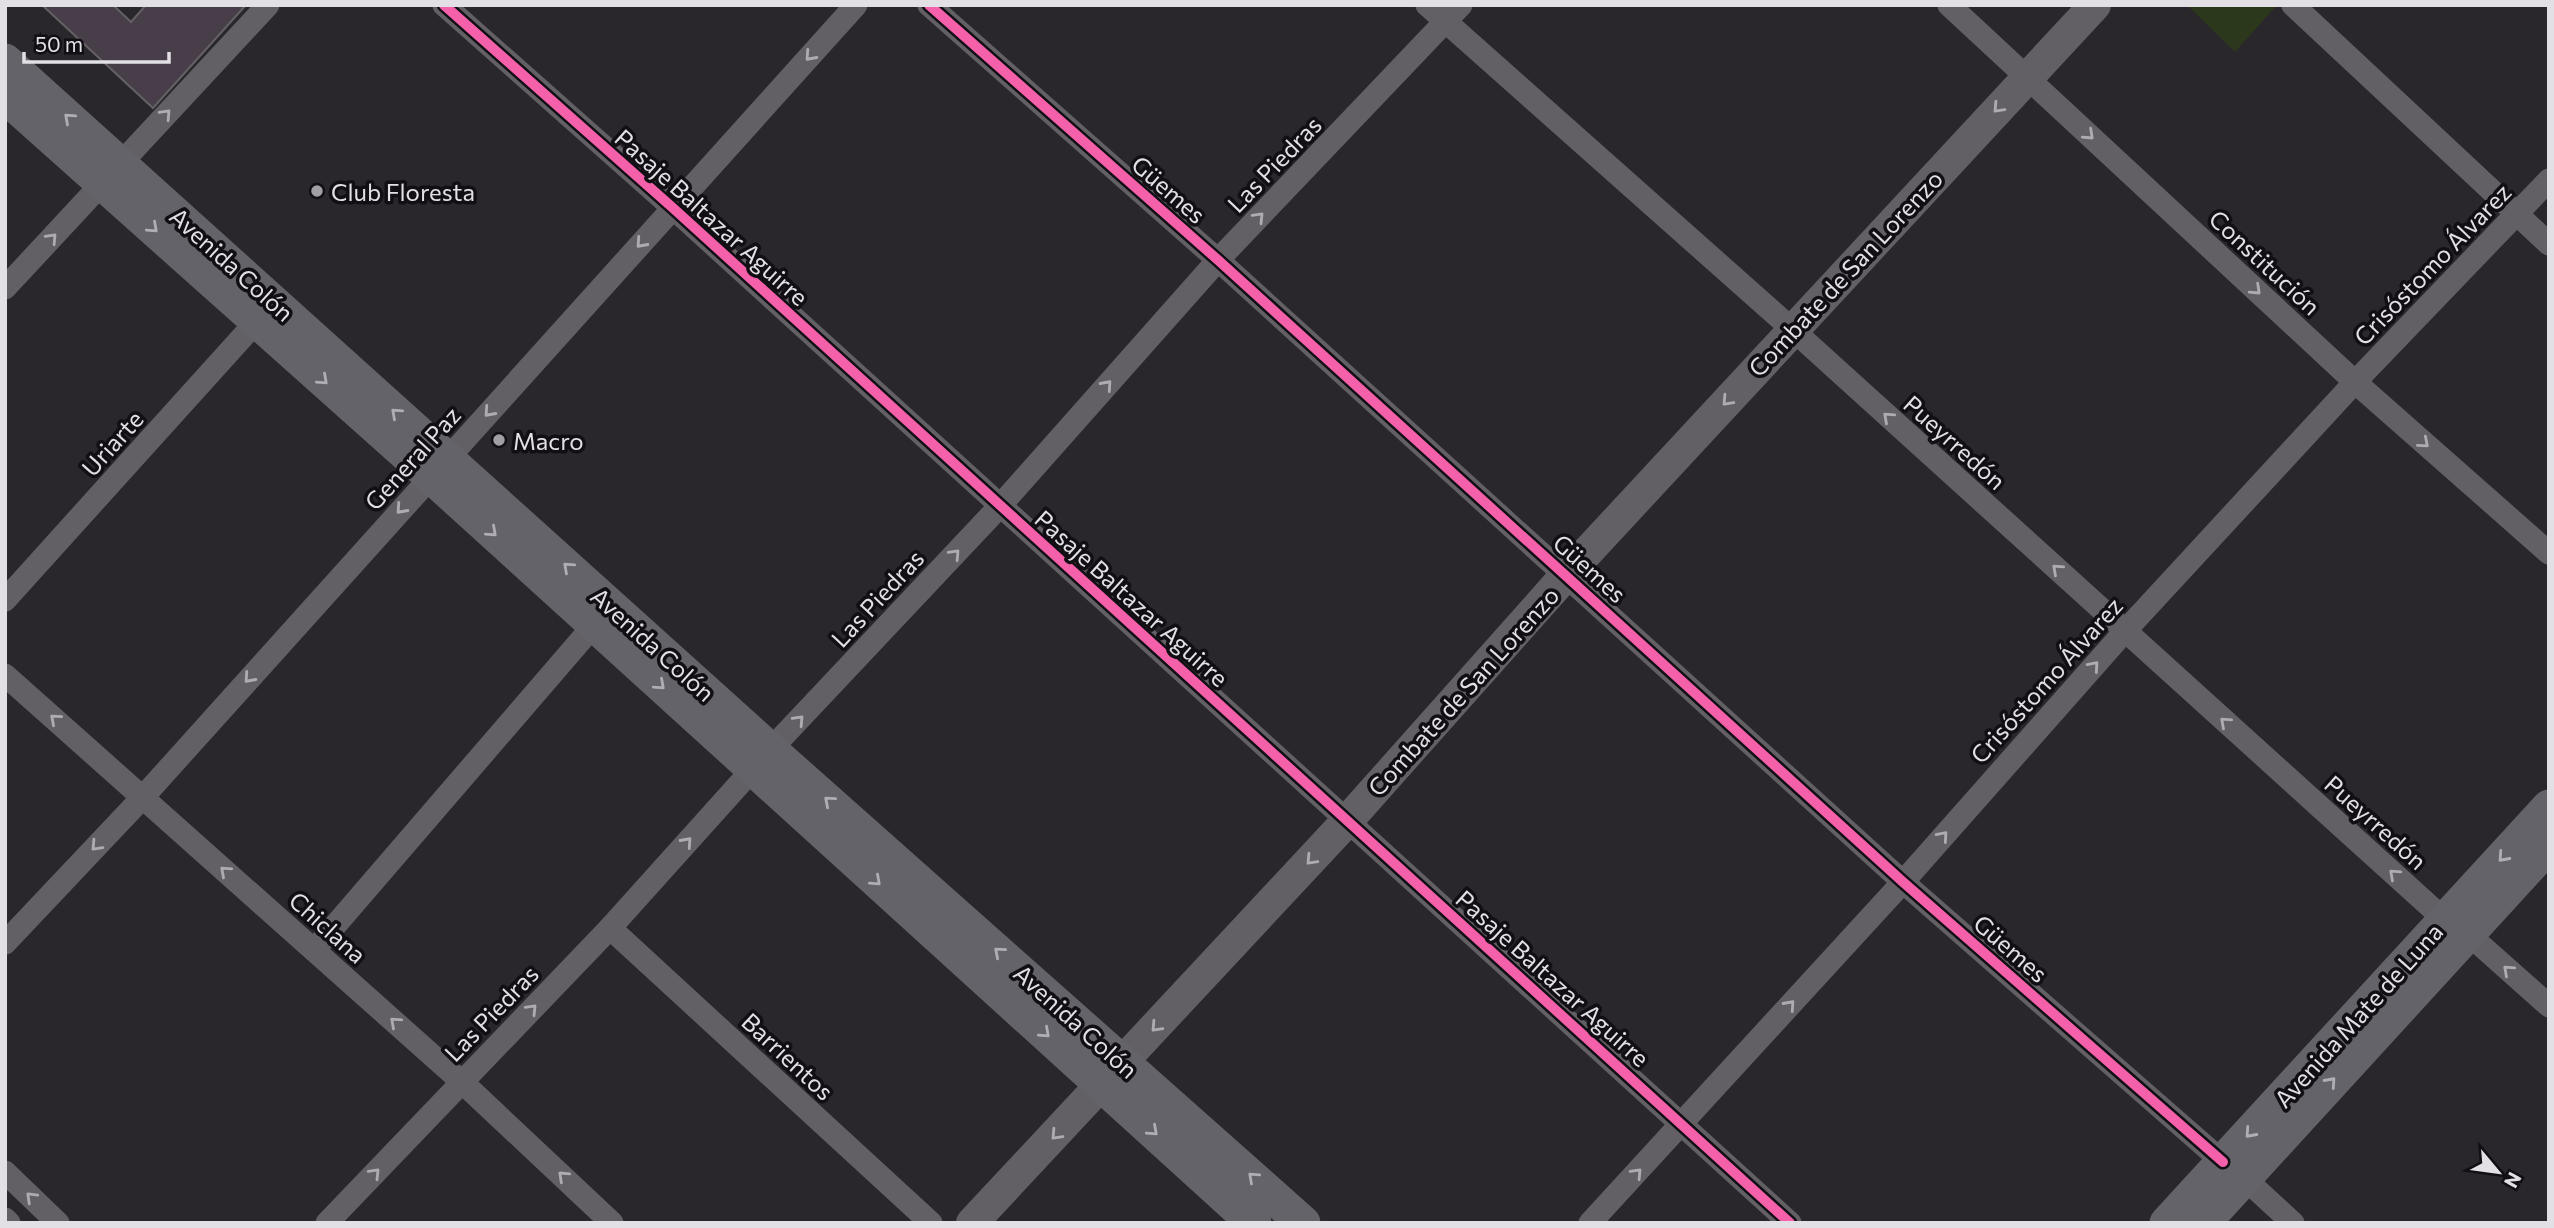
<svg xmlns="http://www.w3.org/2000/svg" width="2554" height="1228" font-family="Commissioner,sans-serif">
<rect width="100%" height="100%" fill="#29272b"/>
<!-- green -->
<polygon fill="#2c381b" points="2187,5 2277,5 2235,52"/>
<!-- building -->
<polygon fill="#483e49" stroke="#636164" stroke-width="2" points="42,5 113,5 131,22 146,5 246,5 153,108"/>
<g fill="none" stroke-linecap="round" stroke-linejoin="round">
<!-- street -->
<g stroke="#626064" stroke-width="23">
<polyline points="444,5 673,208 1790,1223"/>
<polyline points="929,5 1218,260 1903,882 2223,1162"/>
<polyline points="1427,5 1793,330 2445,920"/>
<polyline points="1949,5 2355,382 2549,553"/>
<polyline points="2293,5 2549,244"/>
<polyline points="5,288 268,5"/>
<polyline points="5,600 257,321"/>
<polyline points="5,675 462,1082 612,1223"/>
<polyline points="610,928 931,1223"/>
<polyline points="2467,933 2549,1006"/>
<polyline points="5,943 143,797 856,5"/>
<polyline points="314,950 594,625"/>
<polyline points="5,1172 58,1223"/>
<polyline points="2244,1178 2293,1223"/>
<polyline points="5,1219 9,1223"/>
<polyline points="327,1223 610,928 770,750 999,507 1218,260 1461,5"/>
<polyline points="1590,1223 1903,882 2125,631 2355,382 2549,180"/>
</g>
<!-- secondary -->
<polyline stroke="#626064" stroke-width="32" points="972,1223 1348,820 1566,575 2095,5"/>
<!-- primary -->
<g stroke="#64636a" stroke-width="35">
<polyline points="5,61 770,750 1303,1223"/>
<polyline points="5,96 431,476 1254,1223"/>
<polyline points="2167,1223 2549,807"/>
<polyline points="2203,1223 2549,845"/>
</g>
<defs>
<g id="cycleway">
<polyline points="444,5 673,208 1790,1223"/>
<polyline points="929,5 1218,260 1903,882 2223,1162"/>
</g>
</defs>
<!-- cycleway casing -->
<use href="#cycleway" stroke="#110f13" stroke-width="15"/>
<!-- cycleway -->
<use href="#cycleway" stroke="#f560ab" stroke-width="10"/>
</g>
<!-- one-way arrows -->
<defs><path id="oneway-chevron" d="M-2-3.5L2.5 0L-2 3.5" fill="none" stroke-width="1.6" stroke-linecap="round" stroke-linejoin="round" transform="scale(1.75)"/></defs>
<g stroke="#afacb1">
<use href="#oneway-chevron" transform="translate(810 56) rotate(132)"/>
<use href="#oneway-chevron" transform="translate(1998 108) rotate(133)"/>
<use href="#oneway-chevron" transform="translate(166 114) rotate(-47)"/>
<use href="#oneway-chevron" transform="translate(2089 135) rotate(43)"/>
<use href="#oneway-chevron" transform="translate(1259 217) rotate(-46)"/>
<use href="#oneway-chevron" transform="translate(52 238) rotate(-47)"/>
<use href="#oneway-chevron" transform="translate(641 243) rotate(132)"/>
<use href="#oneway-chevron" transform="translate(2256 290) rotate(43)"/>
<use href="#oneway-chevron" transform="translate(1107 385) rotate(-48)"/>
<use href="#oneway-chevron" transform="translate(1727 401) rotate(133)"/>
<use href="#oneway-chevron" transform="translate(489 412) rotate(132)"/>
<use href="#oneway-chevron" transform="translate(1888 417) rotate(-138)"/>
<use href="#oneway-chevron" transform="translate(2424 443) rotate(41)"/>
<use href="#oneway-chevron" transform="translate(401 509) rotate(132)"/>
<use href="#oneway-chevron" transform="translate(955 554) rotate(-47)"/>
<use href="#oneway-chevron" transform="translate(2057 569) rotate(-138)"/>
<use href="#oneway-chevron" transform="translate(2094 666) rotate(-49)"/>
<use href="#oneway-chevron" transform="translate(249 678) rotate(132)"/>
<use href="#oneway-chevron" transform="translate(55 719) rotate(-139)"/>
<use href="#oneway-chevron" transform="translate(799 720) rotate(-47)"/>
<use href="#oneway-chevron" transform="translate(2225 722) rotate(-138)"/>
<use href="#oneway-chevron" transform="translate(1943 836) rotate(-49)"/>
<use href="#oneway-chevron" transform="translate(687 842) rotate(-48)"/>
<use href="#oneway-chevron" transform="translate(96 846) rotate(133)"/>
<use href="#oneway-chevron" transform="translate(1311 860) rotate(133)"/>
<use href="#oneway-chevron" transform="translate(225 871) rotate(-138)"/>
<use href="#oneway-chevron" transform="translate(2394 874) rotate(-138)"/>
<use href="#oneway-chevron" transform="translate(2508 970) rotate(-138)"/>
<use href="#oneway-chevron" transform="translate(1790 1005) rotate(-48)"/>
<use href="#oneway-chevron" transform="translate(532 1009) rotate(-46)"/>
<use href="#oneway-chevron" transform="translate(395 1022) rotate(-138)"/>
<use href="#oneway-chevron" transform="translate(1156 1027) rotate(133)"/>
<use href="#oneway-chevron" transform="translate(1056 1135) rotate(133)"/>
<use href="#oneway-chevron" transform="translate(375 1173) rotate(-46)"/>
<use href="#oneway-chevron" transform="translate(1637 1173) rotate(-47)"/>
<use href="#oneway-chevron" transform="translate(563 1176) rotate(-137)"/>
<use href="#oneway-chevron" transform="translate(31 1197) rotate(-136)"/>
</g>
<g stroke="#b0adb4">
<use href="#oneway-chevron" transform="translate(69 118) rotate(-138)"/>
<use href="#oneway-chevron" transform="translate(153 228) rotate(42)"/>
<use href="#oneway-chevron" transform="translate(323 380) rotate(42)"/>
<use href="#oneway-chevron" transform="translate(396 413) rotate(-138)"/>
<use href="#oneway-chevron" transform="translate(492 532) rotate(42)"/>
<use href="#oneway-chevron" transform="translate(568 567) rotate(-138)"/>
<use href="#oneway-chevron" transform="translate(660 685) rotate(42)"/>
<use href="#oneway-chevron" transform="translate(829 801) rotate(-139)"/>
<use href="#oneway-chevron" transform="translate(2503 857) rotate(132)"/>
<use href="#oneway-chevron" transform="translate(876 881) rotate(42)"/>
<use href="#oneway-chevron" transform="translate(999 952) rotate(-139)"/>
<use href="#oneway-chevron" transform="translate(1045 1033) rotate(42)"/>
<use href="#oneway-chevron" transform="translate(2331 1082) rotate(-48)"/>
<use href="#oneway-chevron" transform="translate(1153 1131) rotate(42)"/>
<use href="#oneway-chevron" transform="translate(2250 1133) rotate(132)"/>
<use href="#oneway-chevron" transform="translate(1253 1177) rotate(-138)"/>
</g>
<!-- markers -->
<g fill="#a19fa4" stroke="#110f13" stroke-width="2.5">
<circle cx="317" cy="191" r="7"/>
<circle cx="499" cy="440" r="7"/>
</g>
<g text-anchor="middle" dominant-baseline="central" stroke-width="7" stroke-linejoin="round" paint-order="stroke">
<!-- street labels -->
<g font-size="24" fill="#e2dfe5" stroke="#110f13">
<text transform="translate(1274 164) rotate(-46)">Las Piedras</text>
<text transform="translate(1169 189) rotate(41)">Güemes</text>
<text transform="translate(712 217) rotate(42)">Pasaje Baltazar Aguirre</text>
<text transform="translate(2265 262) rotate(43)">Constitución</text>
<text transform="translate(232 264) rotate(42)">Avenida Colón</text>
<text transform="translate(2432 264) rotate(-46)">Crisóstomo Álvarez</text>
<text transform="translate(1845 273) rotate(-47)">Combate de San Lorenzo</text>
<text transform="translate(1955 442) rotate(42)">Pueyrredón</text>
<text transform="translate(112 443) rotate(-48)">Uriarte</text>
<text transform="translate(412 458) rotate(-48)">General Paz</text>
<text transform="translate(1590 568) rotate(42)">Güemes</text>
<text transform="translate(877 598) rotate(-47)">Las Piedras</text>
<text transform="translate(1132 598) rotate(42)">Pasaje Baltazar Aguirre</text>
<text transform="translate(653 644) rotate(42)">Avenida Colón</text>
<text transform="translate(2046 680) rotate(-48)">Crisóstomo Álvarez</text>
<text transform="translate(1463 691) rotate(-48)">Combate de San Lorenzo</text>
<text transform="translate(2376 822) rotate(42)">Pueyrredón</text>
<text transform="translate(328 927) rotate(42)">Chiclana</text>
<text transform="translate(2011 948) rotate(41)">Güemes</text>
<text transform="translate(1553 978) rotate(42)">Pasaje Baltazar Aguirre</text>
<text transform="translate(491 1013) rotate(-46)">Las Piedras</text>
<text transform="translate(2358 1015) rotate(-48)">Avenida Mate de Luna</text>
<text transform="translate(1076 1021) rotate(42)">Avenida Colón</text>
<text transform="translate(788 1056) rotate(43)">Barrientos</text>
</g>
<!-- poi labels -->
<g font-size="24" fill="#e2dfe5" stroke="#110f13" text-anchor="start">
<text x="331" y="191">Club Floresta</text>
<text x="513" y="440">Macro</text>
</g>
</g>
<!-- border -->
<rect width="2554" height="1228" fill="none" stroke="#e2dfe5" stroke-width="14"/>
<!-- north arrow -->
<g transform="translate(2498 1172) rotate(119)" stroke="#110f13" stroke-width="5" paint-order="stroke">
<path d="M0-5L12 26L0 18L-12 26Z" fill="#e2dfe5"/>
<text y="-10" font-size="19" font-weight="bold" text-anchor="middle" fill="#e2dfe5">N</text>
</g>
<!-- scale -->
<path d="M24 52v10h145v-10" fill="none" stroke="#e2dfe5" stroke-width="3.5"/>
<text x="35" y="52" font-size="21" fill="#e2dfe5" stroke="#110f13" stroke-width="5" paint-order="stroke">50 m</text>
</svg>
